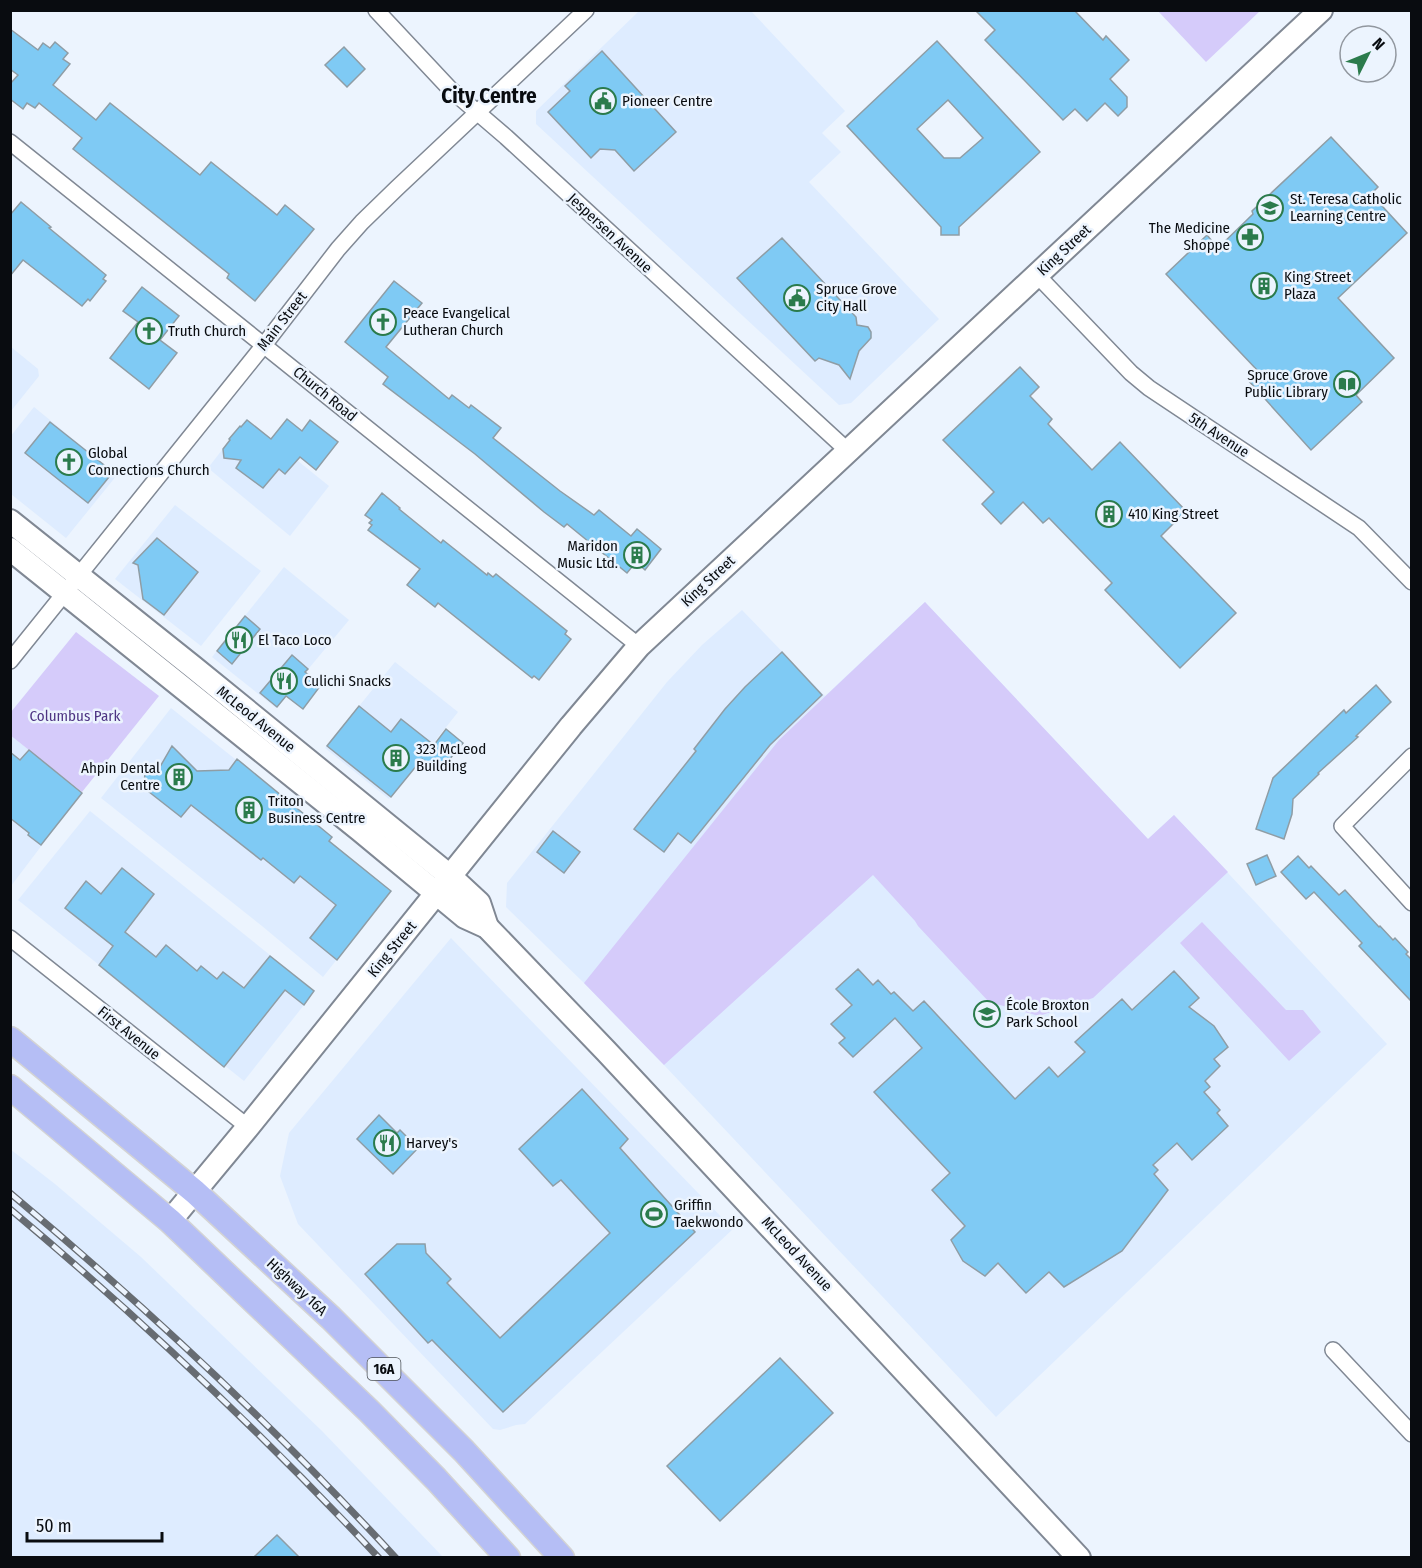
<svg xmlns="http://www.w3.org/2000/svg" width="1422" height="1568" font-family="'Fira Sans Condensed',sans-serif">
<rect width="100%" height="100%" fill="#ecf4fe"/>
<!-- built -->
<g fill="#deecff">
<polygon points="639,11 751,11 845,111 822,133 841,152 809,182 939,319 851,403 839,405 536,124 536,111"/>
<polygon points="11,347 38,369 39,376 11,411"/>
<polygon points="34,407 117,475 66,538 11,494 10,437"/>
<polygon points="246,419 329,486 290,536 208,468"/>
<polygon points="175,505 261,571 201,646 115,579"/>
<polygon points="284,567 349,620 276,708 212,657"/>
<polygon points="925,602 1148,839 1174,815 1387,1044 996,1417 664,1065 584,983 506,907 507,883 667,682 702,645 742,610 825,696"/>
<polygon points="395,662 458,712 389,799 325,748"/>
<polygon points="171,708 333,837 330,842 391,891 323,977 262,926 101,798"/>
<polygon points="10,735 82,792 11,886 10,886"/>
<polygon points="90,811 315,991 244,1081 18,900"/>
<polygon points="451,938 733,1229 525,1424 516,1425 500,1430 493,1429 298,1224 280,1176 289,1133"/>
<polygon points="10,1149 55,1184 141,1257 322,1431 443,1557 11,1557"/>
</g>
<!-- green -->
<g fill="#d5cbfa">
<polygon points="1158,11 1260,11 1206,62"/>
<polygon points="925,602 1148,839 1174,815 1228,872 1093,998 1039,1016 989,1002 918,926 915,921 873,875 664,1065 584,983 779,740"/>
<polygon points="76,632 159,696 82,792 10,735 11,712"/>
<polygon points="1202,922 1286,1010 1303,1010 1321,1032 1289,1061 1180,943"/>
</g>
<!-- building -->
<g fill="#7fcaf4" stroke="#8f9da5" stroke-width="1.5" fill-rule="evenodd">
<polygon points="975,10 1074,10 1103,40 1106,36 1129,60 1110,79 1127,97 1127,107 1118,116 1105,103 1087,121 1075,109 1063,120 985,40 995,30"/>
<polygon points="10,29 38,50 43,43 50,48 55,42 68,53 63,59 70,64 53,85 96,120 110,103 200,175 211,162 277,215 285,205 314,229 255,301 227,278 229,274 73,149 82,138 39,103 35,108 27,103 23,109 10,99 10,84 18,75 10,69"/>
<path d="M937,41L1040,152L959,227V235H941V227L847,126ZM948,100L983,138L960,158H944L917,129Z"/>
<polygon points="344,47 365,69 347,87 325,65"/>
<polygon points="602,51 676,132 634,171 615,150 600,149 591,158 548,112 570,91 565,86"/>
<polygon points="1331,137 1378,187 1371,194 1407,233 1338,298 1394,358 1356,395 1362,402 1311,450 1247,379 1257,370 1166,274 1207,235 1218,248 1253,214 1252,211"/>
<polygon points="21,202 51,227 49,228 106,275 103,279 106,281 90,301 88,299 82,306 23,260 10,276 10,215"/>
<polygon points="782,238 856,317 857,325 868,327 871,332 871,338 859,351 850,379 839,365 819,358 815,361 737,278"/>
<polygon points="394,281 422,303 386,347 449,399 452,395 469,408 471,405 501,428 493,438 560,491 594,515 599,510 631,536 637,529 661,549 645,570 636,562 627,573 567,524 564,527 544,512 475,454 383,384 388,377 345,342"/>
<polygon points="142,287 179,316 160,340 177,353 149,389 110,358 138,322 123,311"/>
<polygon points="1020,367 1039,387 1030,396 1052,419 1048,424 1092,470 1120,442 1186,511 1161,536 1236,613 1180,668 1105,590 1112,583 1049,518 1043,523 1023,502 1001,524 982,504 994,492 943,440"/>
<polygon points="287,419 302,431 310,420 338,442 316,470 300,457 285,474 279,469 263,488 236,468 241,460 224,458 223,449 230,440 229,439 240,426 241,427 247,420 271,439"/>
<polygon points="50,422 113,472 88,503 25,453"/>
<polygon points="382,493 400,508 399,509 441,543 443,540 487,575 488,573 493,577 496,574 567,631 565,634 571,639 539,680 534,676 532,678 438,603 435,607 407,585 420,569 368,530 372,525 369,523 372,520 365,515"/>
<polygon points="157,538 198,572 164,615 143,599 138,565 133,563"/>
<polygon points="245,616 260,629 232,664 217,651"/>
<polygon points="782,652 822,695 770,745 691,843 678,833 664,852 634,829 696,751 694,749 725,709 745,687"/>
<polygon points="292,655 308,669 305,672 321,685 303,709 286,696 277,707 260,693"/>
<polygon points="1376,685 1391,702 1356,736 1358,737 1318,773 1319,774 1293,799 1292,814 1284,839 1256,829 1273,778 1344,710 1346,713"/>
<polygon points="359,706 391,732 401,719 434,745 446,729 463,743 439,772 422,759 391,797 327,746"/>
<polygon points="172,746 197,771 229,770 237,759 332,837 329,841 391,891 337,960 310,938 336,905 300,876 294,883 263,858 261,860 191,805 181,817 144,788 145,772 157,772"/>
<polygon points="29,750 82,793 41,845 28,835 29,833 10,818 10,752 20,760"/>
<polygon points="553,831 580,852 564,873 537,852"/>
<polygon points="1267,855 1276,876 1256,885 1247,864"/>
<polygon points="1298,856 1309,868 1311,866 1339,895 1345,890 1379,927 1380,926 1393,940 1395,938 1408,952 1406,954 1412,960 1412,1002 1359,946 1362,943 1314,892 1306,899 1281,872"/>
<polygon points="122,868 154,894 125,932 156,957 166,945 197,971 201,966 217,979 223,972 244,988 270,956 314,991 304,1005 285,990 224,1067 99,965 113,946 65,908 86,881 101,894"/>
<polygon points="858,969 873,985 878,980 891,994 894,992 913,1011 924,1001 1015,1099 1049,1067 1058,1077 1085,1052 1075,1042 1122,999 1132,1010 1174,971 1199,998 1189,1007 1214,1026 1228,1047 1214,1059 1220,1066 1205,1081 1210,1087 1204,1092 1220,1110 1217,1113 1228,1126 1192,1160 1177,1143 1153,1165 1158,1170 1154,1174 1168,1190 1122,1251 1064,1287 1049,1272 1026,1293 998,1263 985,1276 963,1261 951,1240 965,1226 932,1190 950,1173 874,1092 922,1048 895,1018 853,1057 839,1043 845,1038 831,1024 852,1005 836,989"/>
<polygon points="582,1089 628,1139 620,1148 695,1232 503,1412 432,1340 428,1343 365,1274 397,1244 425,1244 426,1253 451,1279 447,1283 500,1338 610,1233 561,1180 553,1186 519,1149"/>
<polygon points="379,1115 397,1133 400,1130 418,1148 393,1174 357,1139"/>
<polygon points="780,1358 833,1413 720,1521 667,1466"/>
<polygon points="277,1535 299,1557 254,1557"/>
</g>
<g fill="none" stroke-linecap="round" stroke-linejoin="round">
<defs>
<g id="street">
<polyline points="376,10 450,89 506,137 848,451"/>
<polyline points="10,142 639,646"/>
<polyline points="1037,275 1131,373 1149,388 1359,528 1412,582"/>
<polyline points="10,661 264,345 338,249 362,222 397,188 586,10"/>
<polyline points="1412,756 1342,826 1412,903"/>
<polyline points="10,938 248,1127"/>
<polyline points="1333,1350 1412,1434"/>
</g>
<g id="secondary">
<polyline points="10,521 193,667 451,877 479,903 487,927"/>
<polyline points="10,549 360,830 465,917 487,927 606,1051 1079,1558"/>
<polyline points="170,1221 248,1127 571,726 639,646 1321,10"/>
</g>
<g id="primary">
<polyline points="10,1039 195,1192 331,1318 464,1451 562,1558"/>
<polyline points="10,1087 170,1221 369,1411 436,1479 508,1558"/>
</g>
</defs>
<!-- street casing -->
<use href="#street" stroke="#808894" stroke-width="18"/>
<!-- secondary casing -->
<use href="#secondary" stroke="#808894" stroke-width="26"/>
<!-- primary casing -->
<use href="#primary" stroke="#d3d3d4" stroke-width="27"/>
<!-- street -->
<use href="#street" stroke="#fff" stroke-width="15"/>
<!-- secondary -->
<use href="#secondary" stroke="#fff" stroke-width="22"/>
<!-- primary -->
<use href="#primary" stroke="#b5bef5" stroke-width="24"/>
<defs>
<g id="rail">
<path d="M10,1193C146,1307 276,1428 396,1558"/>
<path d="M10,1209C140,1318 263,1434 379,1558"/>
</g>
</defs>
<!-- rail casing -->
<use href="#rail" stroke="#676c72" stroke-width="7"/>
<!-- rail -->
<use href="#rail" stroke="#ecf4fe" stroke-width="4.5" stroke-dasharray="14" stroke-linecap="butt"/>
</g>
<!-- icons -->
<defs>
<symbol id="civic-ring" viewBox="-11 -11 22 22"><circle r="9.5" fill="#ecf4fe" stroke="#2b7b4c" stroke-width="1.5"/><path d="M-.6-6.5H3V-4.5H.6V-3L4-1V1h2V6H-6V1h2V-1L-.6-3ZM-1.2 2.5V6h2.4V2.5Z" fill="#2b7b4c"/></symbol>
<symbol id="school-ring" viewBox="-11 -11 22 22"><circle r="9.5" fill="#ecf4fe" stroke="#2b7b4c" stroke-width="1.5"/><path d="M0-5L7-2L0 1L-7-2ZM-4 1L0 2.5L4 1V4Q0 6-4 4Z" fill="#2b7b4c"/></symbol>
<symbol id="pharmacy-ring" viewBox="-11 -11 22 22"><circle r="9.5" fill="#ecf4fe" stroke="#2b7b4c" stroke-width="1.5"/><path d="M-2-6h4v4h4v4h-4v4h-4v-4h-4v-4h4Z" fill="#2b7b4c"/></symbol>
<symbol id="building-ring" viewBox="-11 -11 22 22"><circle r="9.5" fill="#ecf4fe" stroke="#2b7b4c" stroke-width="1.5"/><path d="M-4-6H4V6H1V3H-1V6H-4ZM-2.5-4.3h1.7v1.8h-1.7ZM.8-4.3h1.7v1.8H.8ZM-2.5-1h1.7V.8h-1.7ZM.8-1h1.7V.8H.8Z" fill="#2b7b4c"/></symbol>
<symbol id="church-ring" viewBox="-11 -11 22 22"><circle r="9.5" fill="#ecf4fe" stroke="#2b7b4c" stroke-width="1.5"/><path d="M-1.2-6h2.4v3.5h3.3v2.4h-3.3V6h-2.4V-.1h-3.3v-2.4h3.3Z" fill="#2b7b4c"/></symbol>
<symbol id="library-ring" viewBox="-11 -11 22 22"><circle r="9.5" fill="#ecf4fe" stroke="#2b7b4c" stroke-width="1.5"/><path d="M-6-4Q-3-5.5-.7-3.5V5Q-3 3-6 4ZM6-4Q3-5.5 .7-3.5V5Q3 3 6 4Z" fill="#2b7b4c"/></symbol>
<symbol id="restaurant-ring" viewBox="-11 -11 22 22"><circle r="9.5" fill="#ecf4fe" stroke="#2b7b4c" stroke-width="1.5"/><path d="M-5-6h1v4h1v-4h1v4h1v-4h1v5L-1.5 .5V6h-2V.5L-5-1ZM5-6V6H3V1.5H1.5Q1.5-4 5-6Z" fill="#2b7b4c"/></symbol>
<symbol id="stadium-ring" viewBox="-11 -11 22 22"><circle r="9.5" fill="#ecf4fe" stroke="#2b7b4c" stroke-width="1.5"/><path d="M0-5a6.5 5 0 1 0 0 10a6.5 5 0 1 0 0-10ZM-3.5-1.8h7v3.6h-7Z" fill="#2b7b4c"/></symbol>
</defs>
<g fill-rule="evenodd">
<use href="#civic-ring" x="588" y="86" width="30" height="30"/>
<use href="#school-ring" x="1255" y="193" width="30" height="30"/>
<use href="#pharmacy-ring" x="1235" y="222" width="30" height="30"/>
<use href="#building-ring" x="1249" y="271" width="30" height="30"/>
<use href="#civic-ring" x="782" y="283" width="30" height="30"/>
<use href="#church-ring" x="368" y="307" width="30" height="30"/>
<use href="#church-ring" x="134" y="316" width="30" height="30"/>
<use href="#library-ring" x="1332" y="369" width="30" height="30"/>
<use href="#church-ring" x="54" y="447" width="30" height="30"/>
<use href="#building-ring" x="1094" y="499" width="30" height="30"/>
<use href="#building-ring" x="622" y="540" width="30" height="30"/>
<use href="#restaurant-ring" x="224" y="625" width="30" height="30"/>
<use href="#restaurant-ring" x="269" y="666" width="30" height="30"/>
<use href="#building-ring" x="381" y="743" width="30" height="30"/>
<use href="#building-ring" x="164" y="762" width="30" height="30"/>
<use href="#building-ring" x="234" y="795" width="30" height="30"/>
<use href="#school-ring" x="972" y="999" width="30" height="30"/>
<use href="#restaurant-ring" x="372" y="1128" width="30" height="30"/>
<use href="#stadium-ring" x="639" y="1199" width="30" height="30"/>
</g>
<g text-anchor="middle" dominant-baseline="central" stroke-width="5" stroke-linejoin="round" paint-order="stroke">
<!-- shield labels -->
<rect fill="#ecf4fe" stroke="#4d5257" stroke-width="1.5" x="367.5" y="1358" width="33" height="22" rx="4.5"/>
<g font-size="14" font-weight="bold" fill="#090c10">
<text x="384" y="1369">16A</text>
</g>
<!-- poi labels -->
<g font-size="15" fill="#090c10" stroke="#ecf4fe" text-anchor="start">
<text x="622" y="101">Pioneer Centre</text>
<text x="1290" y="199">St. Teresa Catholic<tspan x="1290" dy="17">Learning Centre</tspan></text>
<text x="1230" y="228" text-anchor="end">The Medicine<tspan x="1230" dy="17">Shoppe</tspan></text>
<text x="1284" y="277">King Street<tspan x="1284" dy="17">Plaza</tspan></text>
<text x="816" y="289">Spruce Grove<tspan x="816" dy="17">City Hall</tspan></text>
<text x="403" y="313">Peace Evangelical<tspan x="403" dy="17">Lutheran Church</tspan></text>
<text x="168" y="331">Truth Church</text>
<text x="1328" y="375" text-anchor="end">Spruce Grove<tspan x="1328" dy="17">Public Library</tspan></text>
<text x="88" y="453">Global<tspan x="88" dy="17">Connections Church</tspan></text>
<text x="1128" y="514">410 King Street</text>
<text x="618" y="546" text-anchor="end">Maridon<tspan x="618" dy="17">Music Ltd.</tspan></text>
<text x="258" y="640">El Taco Loco</text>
<text x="304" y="681">Culichi Snacks</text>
<text x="416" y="749">323 McLeod<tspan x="416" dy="17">Building</tspan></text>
<text x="160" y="768" text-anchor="end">Ahpin Dental<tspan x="160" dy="17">Centre</tspan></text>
<text x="268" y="801">Triton<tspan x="268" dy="17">Business Centre</tspan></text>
<text x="1006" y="1005">École Broxton<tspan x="1006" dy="17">Park School</tspan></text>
<text x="406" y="1143">Harvey's</text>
<text x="674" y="1205">Griffin<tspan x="674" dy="17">Taekwondo</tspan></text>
</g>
<!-- street labels -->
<g font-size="15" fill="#090c10" stroke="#ecf4fe">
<text transform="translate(610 233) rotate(43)">Jespersen Avenue</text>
<text transform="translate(1064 250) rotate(-43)">King Street</text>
<text transform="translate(282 321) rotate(-52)">Main Street</text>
<text transform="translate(325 394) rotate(39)">Church Road</text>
<text transform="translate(1219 435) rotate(33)">5th Avenue</text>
<text transform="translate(708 581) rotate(-43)">King Street</text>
<text transform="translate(256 719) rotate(39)">McLeod Avenue</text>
<text transform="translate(392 949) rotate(-51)">King Street</text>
<text transform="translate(129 1033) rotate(39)">First Avenue</text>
<text transform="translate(797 1254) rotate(47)">McLeod Avenue</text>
<text transform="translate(297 1287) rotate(43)">Highway 16A</text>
</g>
<!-- park labels -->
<g font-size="15" fill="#4e3583" stroke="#ecf4fe">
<text x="75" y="716">Columbus Park</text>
</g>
<!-- district labels -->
<g font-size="21" font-weight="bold" fill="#090c10" stroke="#ecf4fe">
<text x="489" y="96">City Centre</text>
</g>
</g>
<!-- border -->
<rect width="1422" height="1568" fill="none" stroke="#090c10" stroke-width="24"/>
<!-- north arrow -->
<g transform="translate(1368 54) rotate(47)"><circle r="28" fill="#ecf4fe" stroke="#91979f" stroke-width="1.5"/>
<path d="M0-4.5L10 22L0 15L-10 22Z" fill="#2b7b4c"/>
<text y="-9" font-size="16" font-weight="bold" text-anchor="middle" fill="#090c10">N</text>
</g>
<!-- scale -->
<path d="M27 1532v9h135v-9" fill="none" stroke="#090c10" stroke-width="3"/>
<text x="36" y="1532" font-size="18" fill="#090c10" stroke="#ecf4fe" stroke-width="4.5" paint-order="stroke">50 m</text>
</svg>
